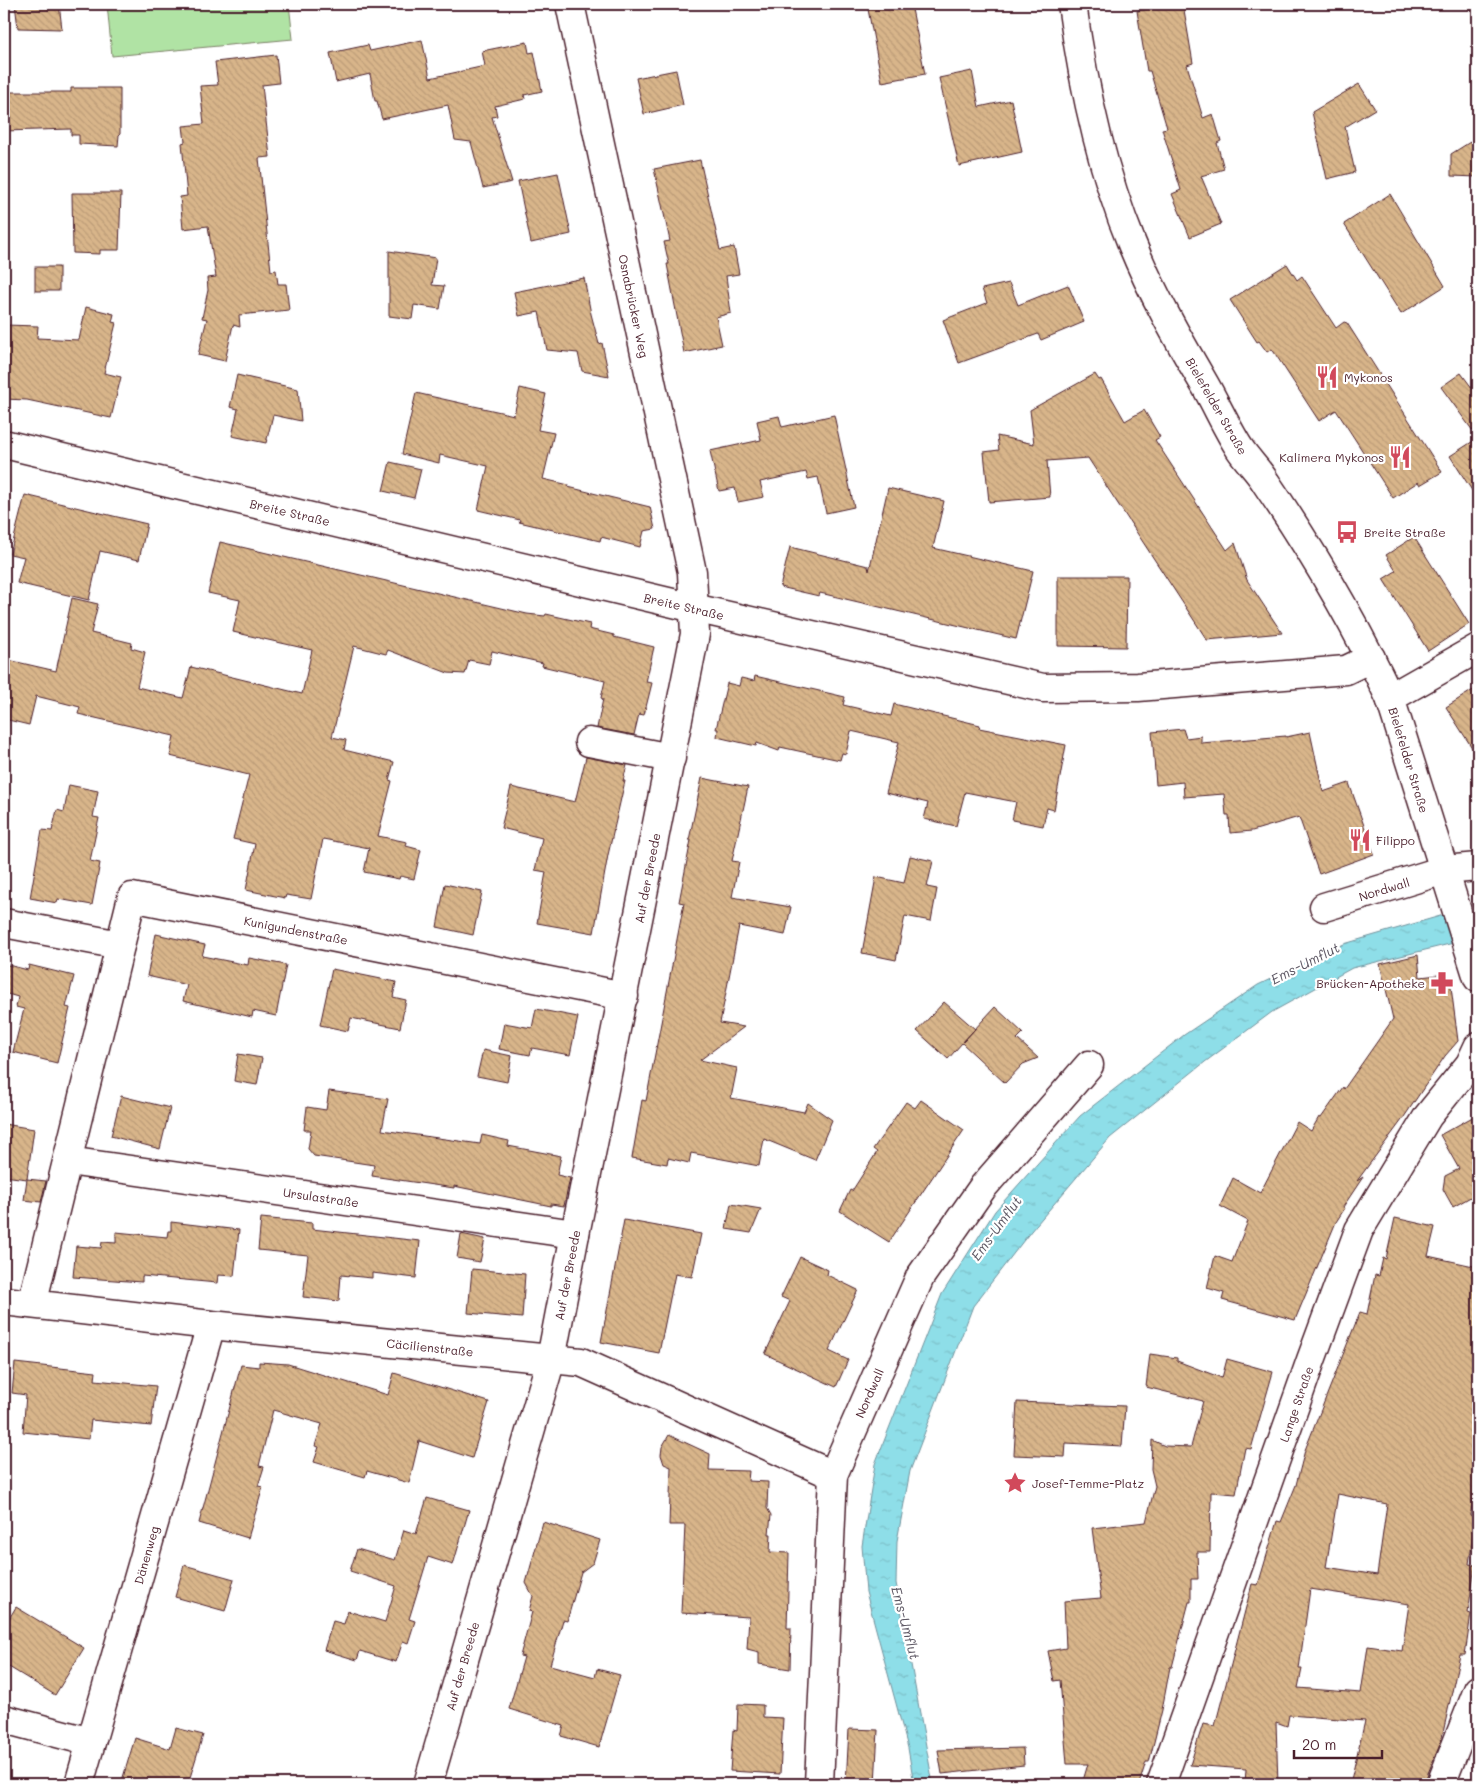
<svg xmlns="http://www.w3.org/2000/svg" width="1482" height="1788" font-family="Mali,sans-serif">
<defs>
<pattern id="water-ripples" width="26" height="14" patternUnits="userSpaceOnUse" patternTransform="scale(1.25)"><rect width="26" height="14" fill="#8edee8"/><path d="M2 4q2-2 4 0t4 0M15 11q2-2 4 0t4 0" fill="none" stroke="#7cbec7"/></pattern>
<pattern id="building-back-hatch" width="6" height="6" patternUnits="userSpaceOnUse" patternTransform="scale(1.25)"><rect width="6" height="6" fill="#d8b58a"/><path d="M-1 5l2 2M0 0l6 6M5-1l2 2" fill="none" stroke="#bb9b77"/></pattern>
</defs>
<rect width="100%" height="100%" fill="#fff"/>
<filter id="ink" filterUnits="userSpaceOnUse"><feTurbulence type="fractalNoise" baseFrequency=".02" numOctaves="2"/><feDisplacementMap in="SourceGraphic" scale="10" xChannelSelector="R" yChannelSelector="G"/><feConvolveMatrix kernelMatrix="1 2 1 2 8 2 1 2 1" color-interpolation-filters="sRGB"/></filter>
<g filter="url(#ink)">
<!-- green -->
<polygon fill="#b0e3a4" stroke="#7d8168" points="107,4 289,4 293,39 112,56"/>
<!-- water -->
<polygon fill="url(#water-ripples)" stroke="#73929c" points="1478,905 1478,937 1352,968 1272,1012 1205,1062 1110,1138 1031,1231 973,1306 910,1471 897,1541 896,1583 933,1784 914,1784 908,1748 866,1592 862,1546 875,1464 942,1294 995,1211 1080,1116 1184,1035 1258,985 1344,944"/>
<!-- building -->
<g fill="url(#building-back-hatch)" stroke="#4a1f2b" fill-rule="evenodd">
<polygon points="15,4 59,4 62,29 18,28"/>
<polygon points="867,4 911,4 925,74 882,82"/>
<polygon points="1180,4 1183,4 1193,63 1187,65 1203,118 1213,114 1221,141 1217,143 1224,169 1201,176 1221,224 1190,237 1172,194 1181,190 1162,129 1167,128 1150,71 1147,71 1137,11"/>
<polygon points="422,40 430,78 485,66 482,51 527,42 529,53 534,52 542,91 524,95 525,99 495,106 497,116 492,117 512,182 483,188 471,142 455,140 448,105 382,119 377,101 375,101 370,74 336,82 330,53 368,45 370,51"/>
<polygon points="276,55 279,83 262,85 270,157 259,158 271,271 276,270 278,284 286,284 289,310 239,315 240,327 233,325 225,361 198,355 207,319 202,318 208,290 207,278 216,277 208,226 183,229 180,197 187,196 182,143 185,142 183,126 204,124 200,86 218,85 215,62"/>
<polygon points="676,70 683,105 644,114 636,78"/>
<polygon points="972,71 979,107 1011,100 1022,152 959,166 939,78"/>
<polygon points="1359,84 1375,109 1345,127 1355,172 1327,179 1312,112"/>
<polygon points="71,88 120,88 120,134 119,135 118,146 79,144 79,135 71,135 71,129 4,131 4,92 71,92"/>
<polygon points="1478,137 1478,177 1451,176 1451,154"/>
<polygon points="700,160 720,250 734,247 739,274 726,276 731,313 716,317 722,345 684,353 667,264 669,264 664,242 670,241 654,169"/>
<polygon points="558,173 571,234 531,243 518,181"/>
<polygon points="72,193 121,193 119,250 100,250 100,254 73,253"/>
<polygon points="1390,194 1445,286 1401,314 1344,224"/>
<polygon points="389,251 436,258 432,285 444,286 440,309 414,305 412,319 389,316"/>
<polygon points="1287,264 1297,280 1302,276 1336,328 1344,322 1347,323 1442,472 1420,485 1418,482 1393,498 1336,410 1319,421 1272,349 1267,352 1259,341 1257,342 1230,300"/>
<rect x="35" y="267" width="24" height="24"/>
<polygon points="584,278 591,314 599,344 602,343 609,376 582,371 578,353 547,350 539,312 519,316 514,292"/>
<polygon points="1009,283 1018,305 1068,285 1084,322 1041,340 1038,334 959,363 943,320 987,303 982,289"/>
<polygon points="86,307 114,314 112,322 116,323 104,373 121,377 111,418 27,400 4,399 5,325 38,326 37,338 79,340"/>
<polygon points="1461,373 1478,396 1478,500 1450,456 1478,438 1441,387"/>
<polygon points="1095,374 1099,380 1101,379 1125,421 1144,410 1160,437 1155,440 1227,550 1235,543 1247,580 1282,633 1207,640 1088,458 1047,461 1050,497 989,502 984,452 999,450 997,436 1034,444 1030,410"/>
<polygon points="237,375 298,389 301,421 273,415 266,443 232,436 238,409 230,407"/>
<polygon points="520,388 546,394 538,430 554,433 543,479 569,485 568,487 650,507 655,529 644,531 640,547 601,537 600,541 519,522 520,520 478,510 488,466 440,455 439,463 402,454 416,393 514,415"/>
<polygon points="834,415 854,507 826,513 818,477 808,479 806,472 760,482 764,497 738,502 735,488 719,491 710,451 761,440 757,421 779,416 782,427"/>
<polygon points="390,462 421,469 414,498 383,491"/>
<polygon points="888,488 944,501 933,548 1033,571 1016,639 820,593 819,596 780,587 790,547 868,566 869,571"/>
<polygon points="25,495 147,524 139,560 100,551 89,600 17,583 24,557 10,554"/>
<polygon points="1414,537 1469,624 1428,651 1383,579 1396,571 1386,555"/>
<polygon points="220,542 527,614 545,616 546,614 590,624 589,629 614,635 614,637 654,647 646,682 652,683 644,715 639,714 634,735 597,728 603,699 601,698 605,681 542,666 543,663 492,651 489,664 469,660 465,674 448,673 388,650 386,654 354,646 332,737 346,740 344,750 394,762 389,780 392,781 378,836 407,842 406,846 421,850 414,879 400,876 399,879 364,872 369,848 323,839 311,899 286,895 285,898 246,890 255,844 233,839 249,775 170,756 174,736 78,714 80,707 36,696 29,725 4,719 4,659 56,671 72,598 98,604 91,633 132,643 131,648 145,652 137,687 183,698 191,667 302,694 312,650 233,632 240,600 208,593"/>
<polygon points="1058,576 1127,576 1126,647 1058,646"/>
<polygon points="755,676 845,697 843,705 891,716 894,704 980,725 979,728 1066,745 1054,810 1047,808 1043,826 1012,820 1016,802 965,792 956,826 924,819 928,803 886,793 899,742 851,731 846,754 842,753 840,760 780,747 779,751 757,743 756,746 717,737 718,729 716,729 727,683 739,686 741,678 754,681"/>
<polygon points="1478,687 1478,757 1446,707"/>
<polygon points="1183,729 1186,738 1201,736 1201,743 1286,736 1286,737 1310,732 1323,792 1349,783 1374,854 1319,874 1299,817 1252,831 1230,833 1229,815 1226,815 1224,794 1184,797 1183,782 1156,785 1152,732"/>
<polygon points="586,757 627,765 623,781 625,781 608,855 594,933 537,923 546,872 535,870 542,838 501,828 511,787 575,802"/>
<polygon points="702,778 748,787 732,861 739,862 732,897 791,907 785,935 739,926 720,1023 744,1027 700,1060 737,1068 731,1098 804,1112 808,1103 832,1120 815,1160 764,1139 759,1166 691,1153 689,1163 668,1158 667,1164 632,1158 642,1100 646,1101 684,903 679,902 691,840 689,840"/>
<polygon points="69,785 98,791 93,817 99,818 90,861 100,863 92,905 58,899 57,903 30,898 42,830 52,831 57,810 64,812"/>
<polygon points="910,856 933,861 927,887 937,889 931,921 905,916 896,960 862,953 876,877 904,883"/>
<polygon points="445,884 482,892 473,935 437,927"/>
<polygon points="156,934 205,945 202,956 248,965 249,958 286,965 276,1016 253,1011 252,1017 183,1001 187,985 147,976"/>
<polygon points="1418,955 1420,977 1447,974 1451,987 1458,1041 1445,1056 1402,1120 1357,1181 1363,1177 1343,1207 1345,1208 1336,1222 1295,1320 1222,1300 1224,1293 1207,1288 1215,1256 1232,1262 1248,1221 1220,1206 1233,1178 1260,1193 1297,1122 1311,1131 1319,1117 1321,1118 1343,1087 1344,1089 1393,1019 1380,964"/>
<polygon points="4,964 28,970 29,965 74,976 66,1007 70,1008 57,1063 13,1052 24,1009 16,1007 18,997 4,993"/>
<polygon points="332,969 396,982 393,997 406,1000 400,1028 351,1018 348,1031 320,1025"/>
<polygon points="944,1002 975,1029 963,1042 995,1007 1023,1033 1017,1039 1038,1058 1023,1064 1005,1083 962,1043 948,1059 917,1031"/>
<polygon points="536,1009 578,1017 570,1055 532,1048 530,1055 499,1049 504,1023 532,1028"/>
<polygon points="483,1050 512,1056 507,1082 477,1076"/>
<polygon points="238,1054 262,1058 257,1085 234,1081"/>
<polygon points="329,1091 388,1099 382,1130 480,1144 482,1135 509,1141 508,1146 561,1156 557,1175 570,1178 564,1206 551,1204 551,1206 454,1186 454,1188 372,1176 374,1165 314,1156 308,1149 311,1130 304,1130 307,1107 326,1110"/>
<polygon points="121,1096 170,1108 160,1149 111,1136"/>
<polygon points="921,1100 964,1130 889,1242 840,1211 850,1190 852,1191 877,1152 873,1149 906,1102 915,1108"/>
<polygon points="1478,1114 1478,1204 1474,1195 1453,1207 1443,1189 1445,1176 1459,1169 1440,1135"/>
<polygon points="4,1124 34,1129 27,1179 4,1176"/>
<polygon points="27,1179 46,1181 41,1202 24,1200"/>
<polygon points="731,1204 761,1209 751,1233 726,1229"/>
<polygon points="261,1218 312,1223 312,1229 420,1241 416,1278 372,1273 372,1278 341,1275 339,1301 303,1297 308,1255 258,1250"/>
<path d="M1395,1218L1435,1227L1428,1256L1478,1267V1481L1470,1515L1476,1516L1469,1564L1475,1565L1468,1613L1471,1614L1465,1655H1460L1441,1742L1426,1778V1784H1350L1365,1721L1289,1715L1287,1726L1276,1722L1278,1784H1245L1246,1769L1190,1765L1203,1724L1215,1726L1252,1584L1258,1585L1277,1521L1281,1522L1296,1485L1305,1450L1360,1312L1367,1314L1375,1275L1379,1276L1383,1258L1386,1259ZM1338,1494L1387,1504L1377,1575L1326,1567ZM1310,1589L1409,1604L1402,1651L1368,1646L1361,1693L1298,1688L1302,1669H1299Z"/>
<polygon points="624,1220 701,1234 692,1277 675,1274 659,1353 601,1342"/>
<polygon points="171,1222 239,1230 234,1276 218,1275 217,1283 142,1276 142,1282 73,1277 76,1246 101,1248 102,1242 116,1243 116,1232 167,1237 168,1231 171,1231"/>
<polygon points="461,1234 485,1239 480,1262 457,1258"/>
<polygon points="800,1257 828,1270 827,1275 858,1290 829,1351 848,1360 836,1387 765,1354 790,1301 781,1297"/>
<polygon points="472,1269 525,1274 522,1318 468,1313"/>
<polygon points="1150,1354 1177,1358 1177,1361 1222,1378 1227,1359 1273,1372 1251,1449 1245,1448 1236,1494 1211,1492 1210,1552 1197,1552 1198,1579 1191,1579 1191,1602 1189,1602 1172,1667 1170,1667 1162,1710 1149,1762 1146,1762 1139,1784 1082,1784 1088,1764 1067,1764 1060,1680 1054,1681 1048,1651 1066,1648 1064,1601 1101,1598 1092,1528 1146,1522 1155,1486 1151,1469 1152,1440 1165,1446 1191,1447 1203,1401 1146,1387"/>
<polygon points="259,1362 288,1364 388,1395 394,1373 489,1402 472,1458 419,1441 409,1483 367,1471 365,1477 314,1462 319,1447 315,1446 322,1424 273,1410 259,1466 264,1467 258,1486 263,1487 248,1538 199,1523 241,1365 259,1367"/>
<polygon points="15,1363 96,1372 95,1380 156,1386 151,1426 91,1420 89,1439 23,1432 26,1395 12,1393"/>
<polygon points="1017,1402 1125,1406 1122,1446 1066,1443 1065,1457 1014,1455"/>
<polygon points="669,1435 710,1454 709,1470 749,1471 748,1481 768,1482 767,1508 771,1515 769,1534 771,1534 770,1552 789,1553 787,1628 791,1628 790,1669 759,1664 759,1652 747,1649 749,1617 681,1613 685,1525 669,1525 671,1467 664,1464 661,1455 662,1447"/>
<polygon points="427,1498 469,1510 453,1565 428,1557 409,1619 415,1621 408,1643 403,1641 396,1662 360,1651 357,1660 324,1650 333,1621 344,1624 348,1611 385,1622 396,1586 350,1571 357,1549 395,1560 404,1530 416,1534"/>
<polygon points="543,1522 600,1540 593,1563 581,1572 567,1621 563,1620 550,1665 595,1677 597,1669 620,1675 599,1747 561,1736 564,1726 509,1709 524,1657 520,1656 532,1612 529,1611 533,1596 526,1583"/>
<polygon points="184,1565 234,1579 225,1611 175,1597"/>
<polygon points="16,1607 84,1648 55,1695 4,1664 4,1627"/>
<polygon points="738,1704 763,1705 763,1717 783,1718 780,1774 730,1771 733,1730 737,1731"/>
<polygon points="176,1728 203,1735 188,1784 121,1784 135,1738 170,1749"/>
<polygon points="849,1729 878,1730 875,1784 846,1784"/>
<polygon points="1023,1748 1024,1765 942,1774 938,1750"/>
</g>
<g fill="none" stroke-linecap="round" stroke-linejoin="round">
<defs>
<g id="minor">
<polyline points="4,444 694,608 1043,688 1138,687 1346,670 1371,658"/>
<polyline points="1390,698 1478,648"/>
<polyline points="589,742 671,758"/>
<polyline points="1324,907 1444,870 1478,867"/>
<polyline points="4,923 120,945"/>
<polyline points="68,1161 575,1234"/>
<polyline points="4,1301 211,1325 581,1362 833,1475"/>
<polyline points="32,1304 132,897 624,996"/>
<polyline points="4,1719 91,1742"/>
<polyline points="79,1784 211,1325"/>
<polyline points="428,1784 551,1359 575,1234 695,634 692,572 570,4"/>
<polyline points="819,1784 833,1475 920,1277 983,1187 1089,1065"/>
<polyline points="1441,1784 1478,1690"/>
</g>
<g id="tertiary">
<path d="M1072,4C1083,84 1101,169 1132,244C1152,293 1178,339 1205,385C1217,406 1227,429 1240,449C1248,461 1259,471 1266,483C1313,552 1355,623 1390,698L1478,978"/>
<polyline points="1161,1784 1311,1360 1359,1230 1428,1116 1470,1064 1478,1047"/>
</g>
</defs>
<!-- minor casing -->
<use href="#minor" stroke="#4a1f2b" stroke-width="31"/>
<!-- tertiary casing -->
<use href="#tertiary" stroke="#4a1f2b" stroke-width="31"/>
<!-- minor -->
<use href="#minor" stroke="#fff" stroke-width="28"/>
<!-- tertiary -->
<use href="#tertiary" stroke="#fff" stroke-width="28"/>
</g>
</g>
<!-- icons -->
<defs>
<symbol id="restaurant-bare" viewBox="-9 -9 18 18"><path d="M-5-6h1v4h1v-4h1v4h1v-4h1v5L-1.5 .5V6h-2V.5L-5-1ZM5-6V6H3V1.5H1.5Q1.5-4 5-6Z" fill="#d1495b" stroke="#fff" stroke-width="2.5" paint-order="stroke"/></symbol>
<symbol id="bus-bare" viewBox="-9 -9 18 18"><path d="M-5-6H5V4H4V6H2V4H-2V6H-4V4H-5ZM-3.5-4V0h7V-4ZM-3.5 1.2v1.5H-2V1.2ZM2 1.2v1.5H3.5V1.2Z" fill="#d1495b" stroke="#fff" stroke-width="2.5" paint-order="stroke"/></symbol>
<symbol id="pharmacy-bare" viewBox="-9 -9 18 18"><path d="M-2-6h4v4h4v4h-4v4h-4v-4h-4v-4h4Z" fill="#d1495b" stroke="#fff" stroke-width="2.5" paint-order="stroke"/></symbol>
<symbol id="sight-bare" viewBox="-9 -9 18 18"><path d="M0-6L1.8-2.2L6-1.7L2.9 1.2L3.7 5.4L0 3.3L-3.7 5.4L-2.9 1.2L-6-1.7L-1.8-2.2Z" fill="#d1495b" stroke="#fff" stroke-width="2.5" paint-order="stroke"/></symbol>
</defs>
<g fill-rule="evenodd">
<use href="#restaurant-bare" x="1311" y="361" width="32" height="32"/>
<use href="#restaurant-bare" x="1384" y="441" width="32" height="32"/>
<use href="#bus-bare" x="1331" y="516" width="32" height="32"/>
<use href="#restaurant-bare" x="1344" y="824" width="32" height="32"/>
<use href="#pharmacy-bare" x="1426" y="967" width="32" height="32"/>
<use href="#sight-bare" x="999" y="1467" width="32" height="32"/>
</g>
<g text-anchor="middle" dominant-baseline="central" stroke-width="4.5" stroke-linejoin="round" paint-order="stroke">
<!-- street labels -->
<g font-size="12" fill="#4a1f2b" stroke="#fff">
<text transform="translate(634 306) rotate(78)">Osnabrücker Weg</text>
<text transform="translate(1217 406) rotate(60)">Bielefelder Straße</text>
<text transform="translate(290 512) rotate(13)">Breite Straße</text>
<text transform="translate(684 606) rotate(13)">Breite Straße</text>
<text transform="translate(1409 760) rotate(73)">Bielefelder Straße</text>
<text transform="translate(647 878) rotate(-79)">Auf der Breede</text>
<text transform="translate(1384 889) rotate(-17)">Nordwall</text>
<text transform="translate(296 930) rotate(11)">Kunigundenstraße</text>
<text transform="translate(321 1197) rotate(8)">Ursulastraße</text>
<text transform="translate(567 1275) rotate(-79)">Auf der Breede</text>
<text transform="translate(430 1347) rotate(6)">Cäcilienstraße</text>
<text transform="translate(869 1393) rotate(-66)">Nordwall</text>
<text transform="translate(1296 1404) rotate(-71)">Lange Straße</text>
<text transform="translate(146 1555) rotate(-74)">Dänenweg</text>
<text transform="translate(462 1666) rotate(-74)">Auf der Breede</text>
</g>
<!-- poi labels -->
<g font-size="12" fill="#4a1f2b" stroke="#fff" text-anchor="start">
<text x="1344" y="377">Mykonos</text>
<text x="1384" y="457" text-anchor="end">Kalimera Mykonos</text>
<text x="1364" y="532">Breite Straße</text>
<text x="1376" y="840">Filippo</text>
<text x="1425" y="983" text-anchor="end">Brücken-Apotheke</text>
<text x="1032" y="1483">Josef-Temme-Platz</text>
</g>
<!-- water labels -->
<g font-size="14" font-style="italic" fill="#5e5864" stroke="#fff">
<text transform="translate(1305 963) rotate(-27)">Ems-Umflut</text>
<text transform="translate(996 1228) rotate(-54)">Ems-Umflut</text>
<text transform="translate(906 1623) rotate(75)">Ems-Umflut</text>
</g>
</g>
<!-- margin -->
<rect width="1482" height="1788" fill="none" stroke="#fff" stroke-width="20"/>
<rect x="10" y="10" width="1462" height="1768" fill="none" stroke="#4a1f2b" stroke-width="2" filter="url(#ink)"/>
<!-- scale -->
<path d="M1294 1750v8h88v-8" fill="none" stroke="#4a1f2b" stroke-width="2.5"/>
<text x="1302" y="1750" font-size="15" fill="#4a1f2b" stroke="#ffffff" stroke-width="4" paint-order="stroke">20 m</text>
</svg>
